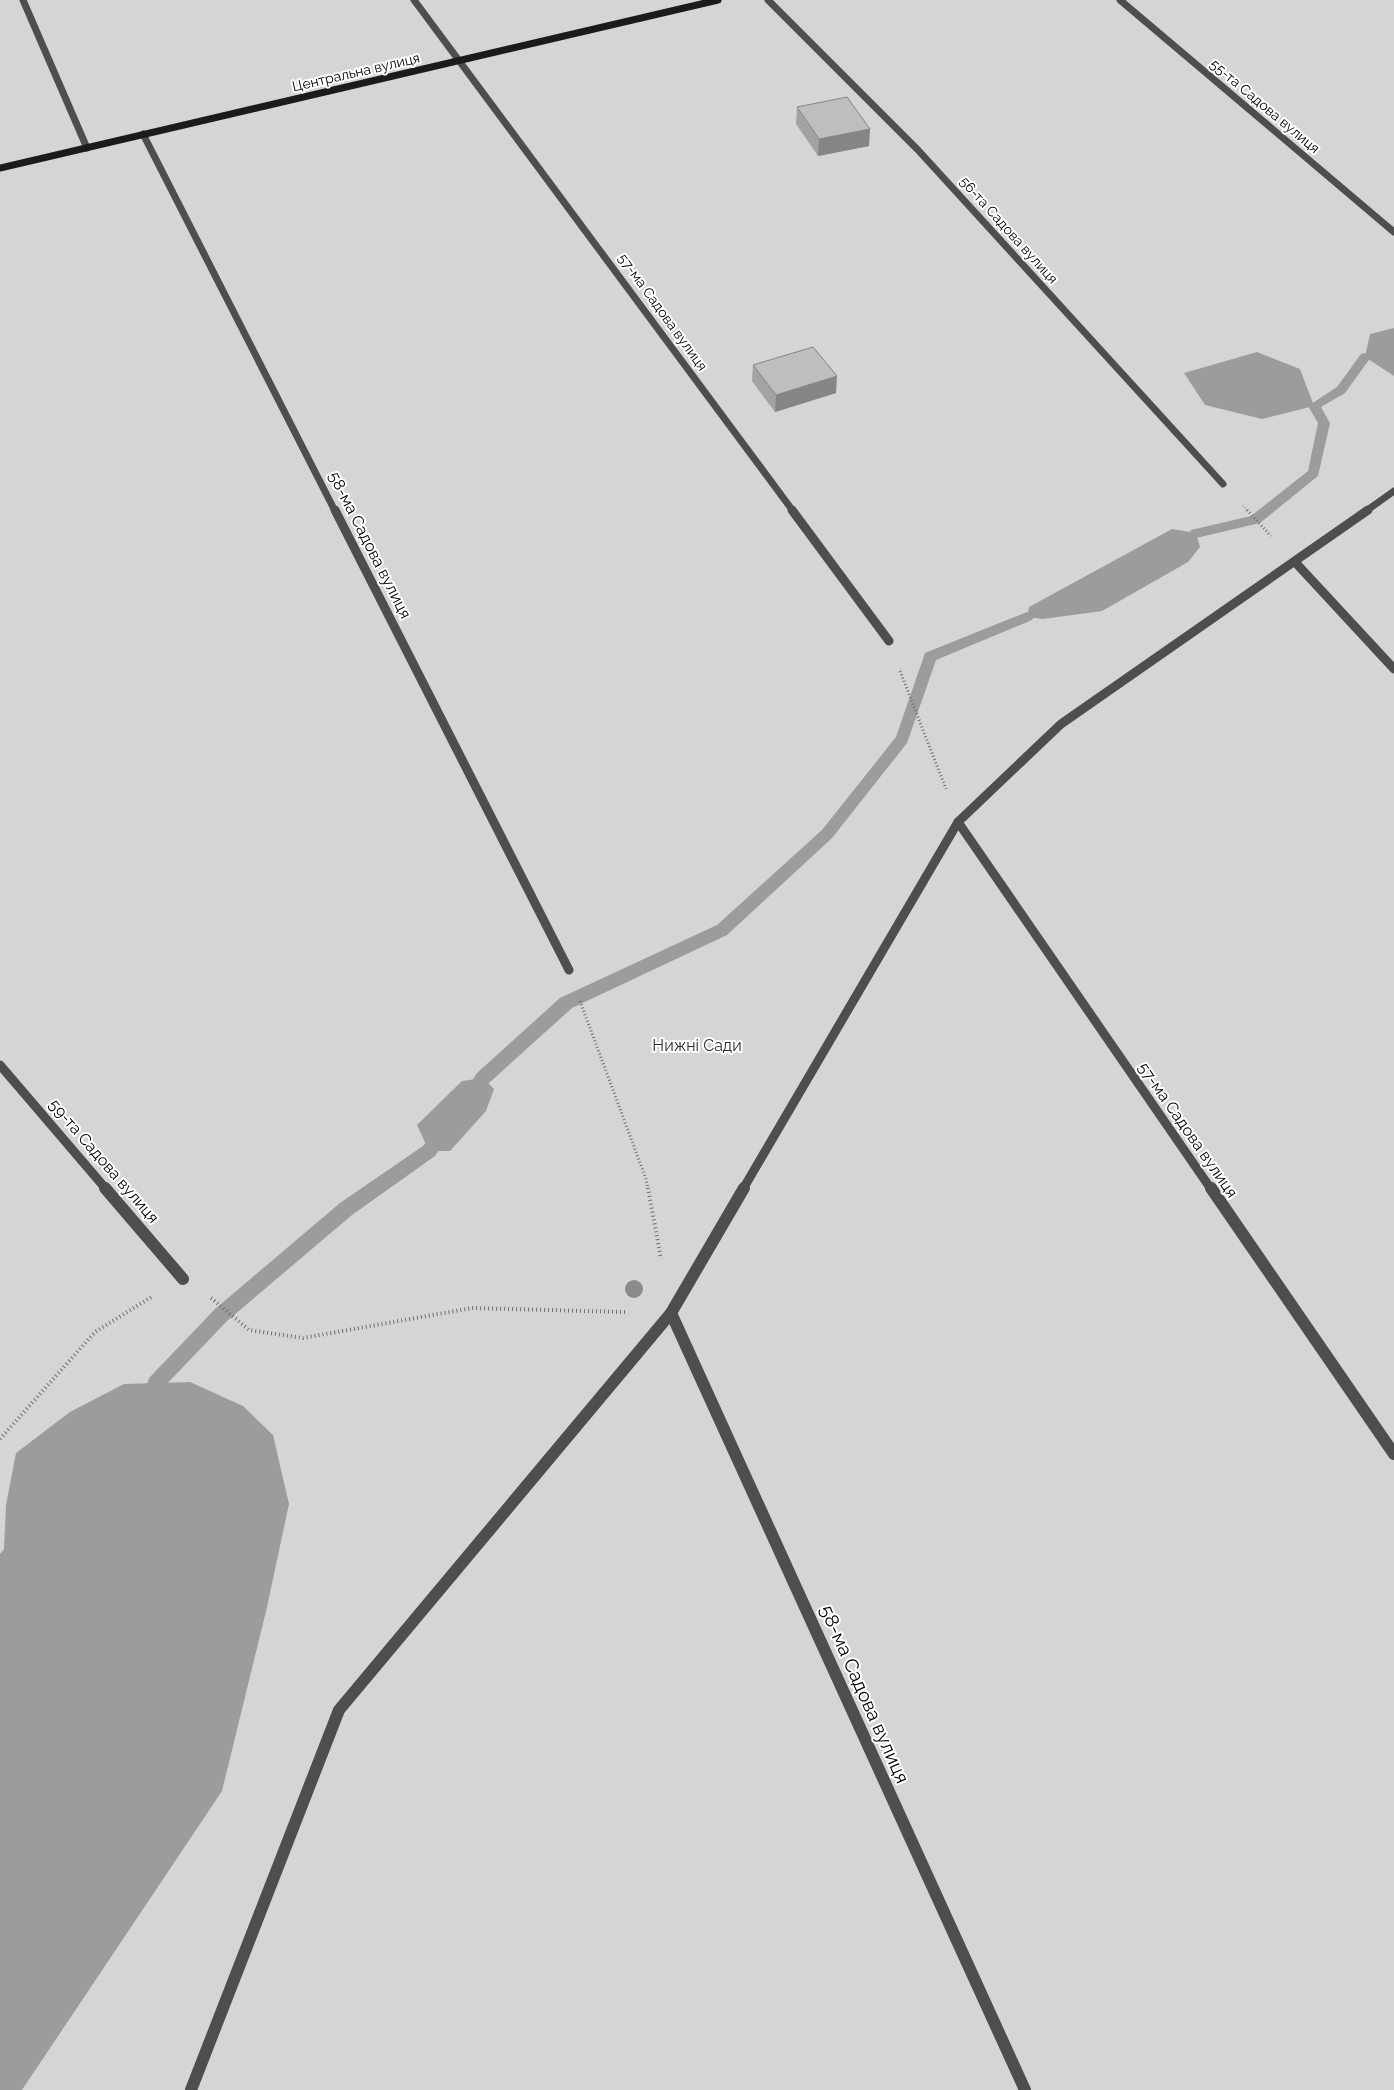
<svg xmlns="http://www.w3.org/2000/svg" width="1394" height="2090" font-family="Raleway,sans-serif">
<rect width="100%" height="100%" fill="#fff"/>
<!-- green -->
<rect fill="#d5d5d5" x="0" y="0" width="1394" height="2090"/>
<!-- water -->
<g fill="#9c9c9c">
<polygon points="1394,328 1394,376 1365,357 1370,334"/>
<polygon points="1257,352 1300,369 1314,406 1262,419 1205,405 1184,373"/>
<polygon points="1172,529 1196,533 1200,547 1188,562 1102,611 1043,619 1027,617 1029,607"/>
<polygon points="483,1078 494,1089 486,1111 450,1151 429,1151 417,1125 462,1081"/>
<polygon points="190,1382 243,1406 273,1435 289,1504 267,1607 222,1791 22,2090 0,2090 0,1554 4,1549 6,1505 16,1453 70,1412 124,1384"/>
</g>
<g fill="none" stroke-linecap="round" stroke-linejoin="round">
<!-- stream -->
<g fill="#9c9c9c" fill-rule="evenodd">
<polygon points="1365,353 1371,357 1345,393 1321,407 1330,423 1318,476 1260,523 1196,538 1191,536 1189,533 1191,530 1251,516 1308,471 1318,423 1308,406 1337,387 1361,354"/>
<polygon points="1027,612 1032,614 1034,617 1032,620 936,660 907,743 832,838 727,935 572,1008 489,1083 477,1100 471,1102 465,1100 463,1095 477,1073 560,998 717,925 822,830 896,737 925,653"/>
<polygon points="441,1127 447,1130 449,1135 435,1156 352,1215 227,1321 162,1389 156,1392 150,1389 147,1383 150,1377 215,1309 340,1203 423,1146 435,1130"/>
</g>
<!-- path-far2 -->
<polyline stroke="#707070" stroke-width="2" stroke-dasharray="0.5 2" stroke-linecap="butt" points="1243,506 1248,511"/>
<!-- path-far1 -->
<g stroke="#707070" stroke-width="3" stroke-dasharray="1 2.5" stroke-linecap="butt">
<polyline points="1247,510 1271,536"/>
<polyline points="900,671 946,789"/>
<polyline points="580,1001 646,1179 648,1189"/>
</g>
<!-- path -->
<g stroke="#707070" stroke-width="4" stroke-dasharray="1 3" stroke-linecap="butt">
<polyline points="648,1188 661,1259"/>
<polyline points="211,1298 249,1330 303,1338 472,1308 625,1312"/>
<polyline points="0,1439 95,1332 153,1296"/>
</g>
<!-- street-far2 -->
<g stroke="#4e4e4e" stroke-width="7">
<polyline points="23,0 87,148"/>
<polyline points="414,0 793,511"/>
<polyline points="768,0 918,150 1223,484"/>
<polyline points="1120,0 1394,232"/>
<polyline points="143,134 335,511"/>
<polyline points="1366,511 1394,491"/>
</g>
<!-- street-far1 -->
<g stroke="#4e4e4e" stroke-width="9">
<polyline points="335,510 569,970"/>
<polyline points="792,510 889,641"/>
<polyline points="1295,562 1394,669"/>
<polyline points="958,822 1211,1189"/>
<polyline points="0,1065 106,1189"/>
<polyline points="743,1189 958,822 1061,724 1368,510"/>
</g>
<!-- street -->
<g stroke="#4e4e4e" stroke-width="12">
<polyline points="105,1188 183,1279"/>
<polyline points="1211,1188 1394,1454"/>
<polyline points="671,1313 1025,2090"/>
<polyline points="191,2090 339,1710 671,1313 744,1188"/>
</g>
<!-- secondary -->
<polyline stroke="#1b1b1b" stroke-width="7" points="0,168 718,0"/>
</g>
<!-- trees -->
<circle fill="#8b8b8b" cx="634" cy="1289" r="9"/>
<!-- wall -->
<g fill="#a3a3a3">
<polygon points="797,107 869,146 818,156 796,124"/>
<polygon points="753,365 836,393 775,412 752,381"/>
</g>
<!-- shaded-wall -->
<g fill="#858585">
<polygon points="870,129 869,146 818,156 819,139"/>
<polygon points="837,376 836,393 775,412 776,395"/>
</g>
<!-- building -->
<g fill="#bebebe" stroke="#858585">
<polygon points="847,97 870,129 819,139 797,107"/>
<polygon points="813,347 837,376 776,395 753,365"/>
</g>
<g text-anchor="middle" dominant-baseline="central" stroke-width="4" stroke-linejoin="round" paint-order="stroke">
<!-- far-street labels -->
<g font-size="14" fill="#000" stroke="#fff">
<text transform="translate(356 72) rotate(-13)">Центральна вулиця</text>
<text transform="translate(1265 106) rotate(40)">55-та Садова вулиця</text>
<text transform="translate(1009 230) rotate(48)">56-та Садова вулиця</text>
<text transform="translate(663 312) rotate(54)">57-ма Садова вулиця</text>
</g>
<!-- street labels -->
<g font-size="16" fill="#000" stroke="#fff">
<text transform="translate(370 545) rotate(63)">58-ма Садова вулиця</text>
<text transform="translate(1188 1130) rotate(55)">57-ма Садова вулиця</text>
<text transform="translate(104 1161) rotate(49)">59-та Садова вулиця</text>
</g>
<!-- park labels -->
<g font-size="16" fill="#2c2c2c" stroke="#fff">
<text x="697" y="1045">Нижні Сади</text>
</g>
<!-- near-street labels -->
<g font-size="19" fill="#000" stroke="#fff">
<text transform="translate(865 1694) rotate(66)">58-ма Садова вулиця</text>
</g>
</g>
</svg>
